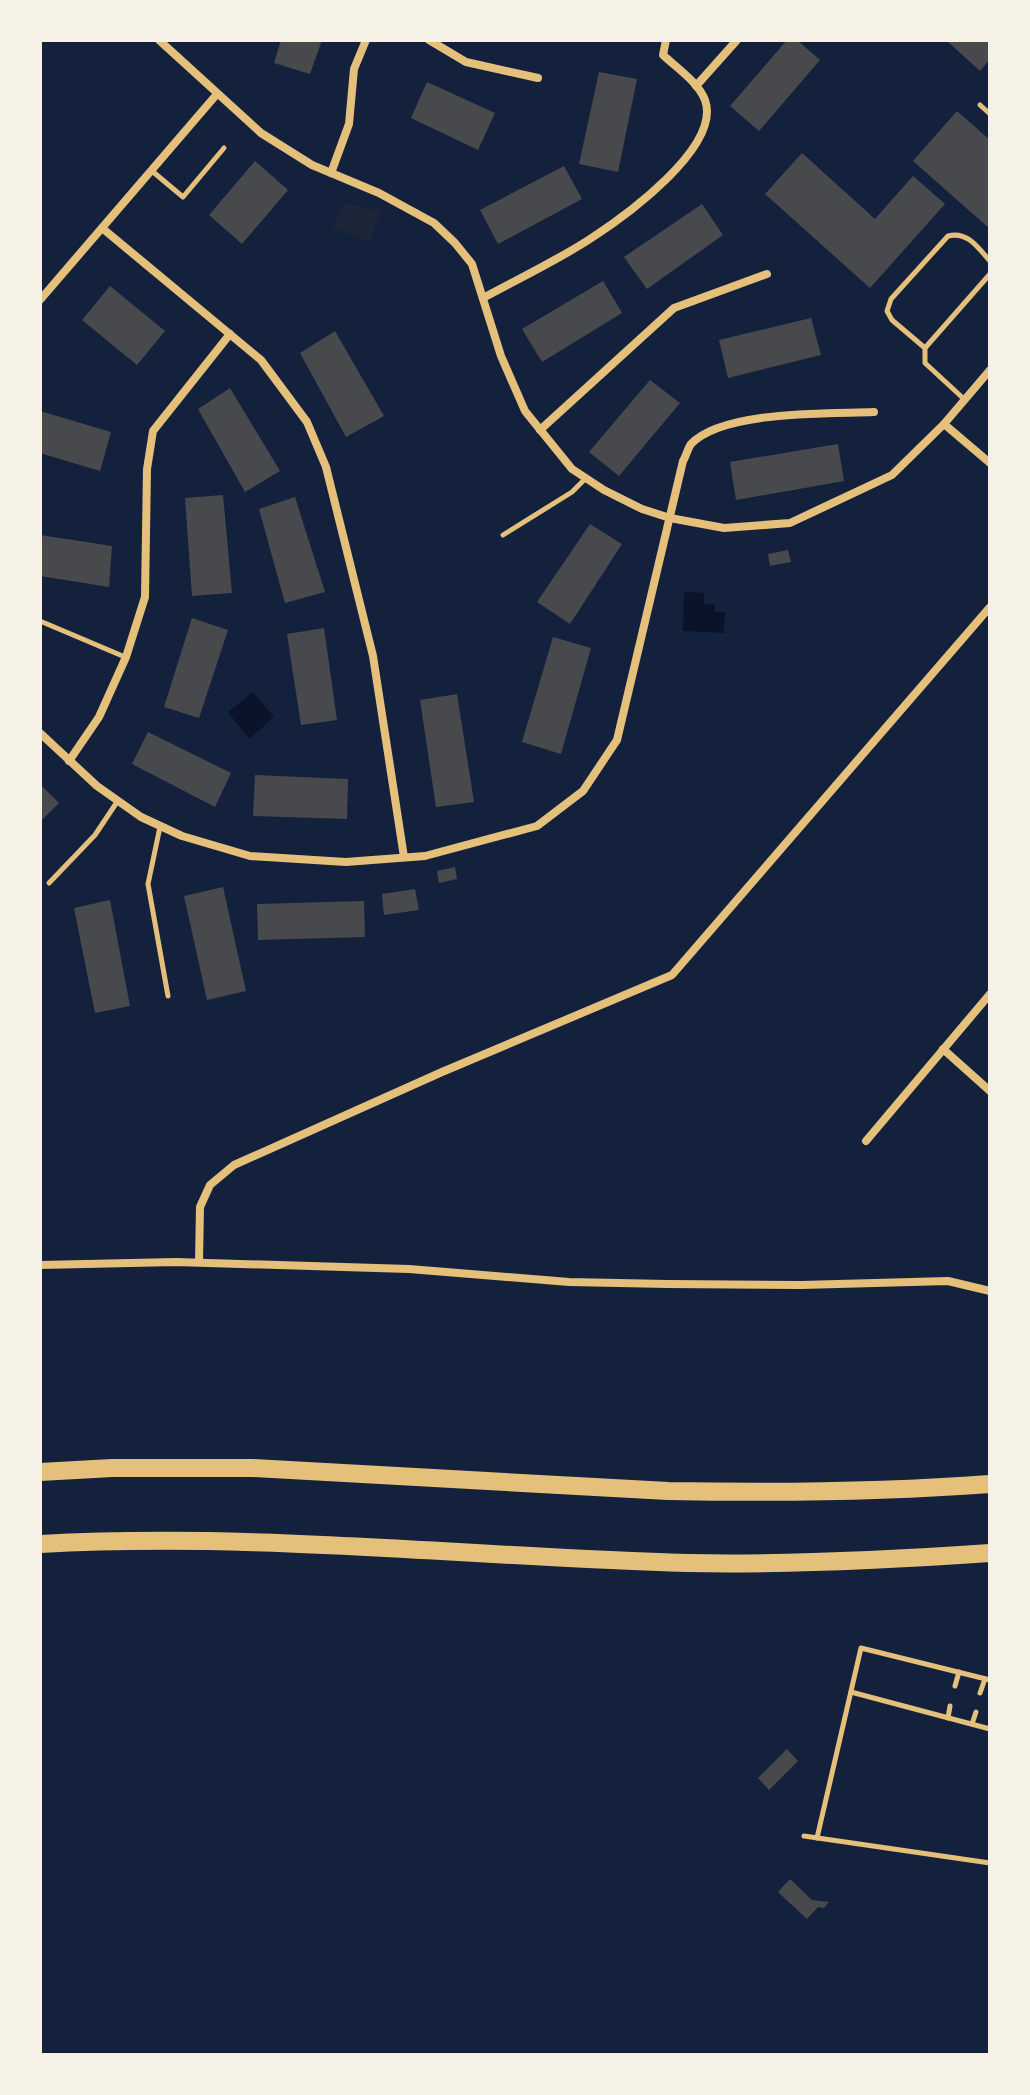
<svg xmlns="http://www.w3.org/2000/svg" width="1030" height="2095" font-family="'Fira Sans Condensed',sans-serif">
<rect width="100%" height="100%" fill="#14213d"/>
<!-- green -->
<polygon fill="#1d2539" points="344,203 381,211 369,241 333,228"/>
<!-- water -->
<g fill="#0b132b">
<polygon points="684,592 704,593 704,604 715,604 715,612 725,612 724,633 683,631"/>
<polygon points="253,692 274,717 249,739 228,712"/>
</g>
<!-- building -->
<g fill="#48494c">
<polygon points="281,40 322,40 310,74 274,63"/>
<polygon points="787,40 797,40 820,60 759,131 730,106"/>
<polygon points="946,40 990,40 990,59 980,71"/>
<polygon points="599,72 637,79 618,172 579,164"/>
<polygon points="427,82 495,113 478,150 411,118"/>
<polygon points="957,111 990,140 990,229 913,161"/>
<polygon points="802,153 875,219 913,176 945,204 870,288 765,194"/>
<polygon points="255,161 288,190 242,244 209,215"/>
<polygon points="564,166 582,199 498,244 480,210"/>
<polygon points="702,204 723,235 647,289 624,257"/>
<polygon points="603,281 622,313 542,362 522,329"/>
<polygon points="110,286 165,331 137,365 82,320"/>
<polygon points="811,318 821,355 728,378 719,340"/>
<polygon points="335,331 384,416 346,437 300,353"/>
<polygon points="650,380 680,403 619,476 589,452"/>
<polygon points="230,388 280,471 245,492 198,409"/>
<polygon points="40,411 111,432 100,471 40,453"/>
<polygon points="838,444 844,481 736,500 730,462"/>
<polygon points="223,495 232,593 192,596 185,498"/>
<polygon points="295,497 325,592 285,603 259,509"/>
<polygon points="590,524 622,544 570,624 537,602"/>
<polygon points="40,535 112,546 109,587 40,576"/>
<polygon points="788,550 791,562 770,566 768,554"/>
<polygon points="192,618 228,630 199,718 164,707"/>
<polygon points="324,628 337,720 301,725 287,634"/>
<polygon points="553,637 591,648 561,754 522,742"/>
<polygon points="457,694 474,802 436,807 420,700"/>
<polygon points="148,732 231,773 215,807 132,764"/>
<polygon points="255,775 348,779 347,819 253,816"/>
<polygon points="40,784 59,803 40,822"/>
<polygon points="455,867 457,879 439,883 437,871"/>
<polygon points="223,887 246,991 207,1000 184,896"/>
<polygon points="415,889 419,910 384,915 382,894"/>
<polygon points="110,900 130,1006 95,1013 74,908"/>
<polygon points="364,901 365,937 258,940 257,904"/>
<polygon points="787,1749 798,1761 769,1790 758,1778"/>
<polygon points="790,1879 812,1900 829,1902 824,1908 818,1907 807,1919 778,1892"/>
</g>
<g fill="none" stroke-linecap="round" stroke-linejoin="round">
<!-- service -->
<g stroke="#e5c07b" stroke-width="5">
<polyline points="980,105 990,114"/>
<polyline points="152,171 183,197 224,148"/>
<path d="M925,348L892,320L887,311L891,299L948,236C968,231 978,248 990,261"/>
<polyline points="964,399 925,363 925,348 990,274"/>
<polyline points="503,535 572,492 586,478"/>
<polyline points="40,621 125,657"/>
<polyline points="160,827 148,884 168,996"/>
<polyline points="49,883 95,835 117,802"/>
<polyline points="955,1686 959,1672"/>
<polyline points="851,1692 990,1729"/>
<polyline points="980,1693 985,1679"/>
<polyline points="948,1718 950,1706"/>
<polyline points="972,1724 976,1712"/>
<polyline points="804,1836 990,1863"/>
<polyline points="817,1838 861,1648 990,1680"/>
</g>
<!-- minor -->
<g stroke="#e5c07b" stroke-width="8">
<polyline points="159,40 261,133 312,165 379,193 434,223 455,243 472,264 501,356 525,411 572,469 604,490 642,509 670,518 724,528 790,523 892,475 944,424 990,370"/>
<polyline points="429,40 466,62 538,78"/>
<polyline points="696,86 737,40"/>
<polyline points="331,173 349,124 354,69 366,40"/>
<polyline points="102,228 261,360 307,422 326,467 373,656 404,857"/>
<path d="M483,298C518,279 556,261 590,239C624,217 722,147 705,100C698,82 677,68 663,55L666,40"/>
<polyline points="40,300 217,94"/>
<polyline points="944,424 990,463"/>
<polyline points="540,430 674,308 767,274"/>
<path d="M40,733L97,786L141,817L182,836L250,856L346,862L425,856L537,826L583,791L617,740L683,461C686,456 688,448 691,444C723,410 829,414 874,412"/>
<polyline points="69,761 99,717 126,657 145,597 147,469 153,431 230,334"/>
<polyline points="943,1049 990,1091"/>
<polyline points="866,1141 990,994"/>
<polyline points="199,1262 200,1207 210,1185 234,1165 442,1072 672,975 990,607"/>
<polyline points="40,1265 176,1262 409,1269 569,1282 668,1284 801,1285 948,1281 990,1291"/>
</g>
<!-- trunk -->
<g stroke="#e5c07b" stroke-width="18">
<path d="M40,1472L112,1468H252L668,1491C776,1493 883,1492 990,1484"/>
<path d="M40,1544C256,1532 471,1557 687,1563C789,1565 889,1560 990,1553"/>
</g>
</g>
<!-- border -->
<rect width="1030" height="2095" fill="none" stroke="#f6f1e7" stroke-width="84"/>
</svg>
